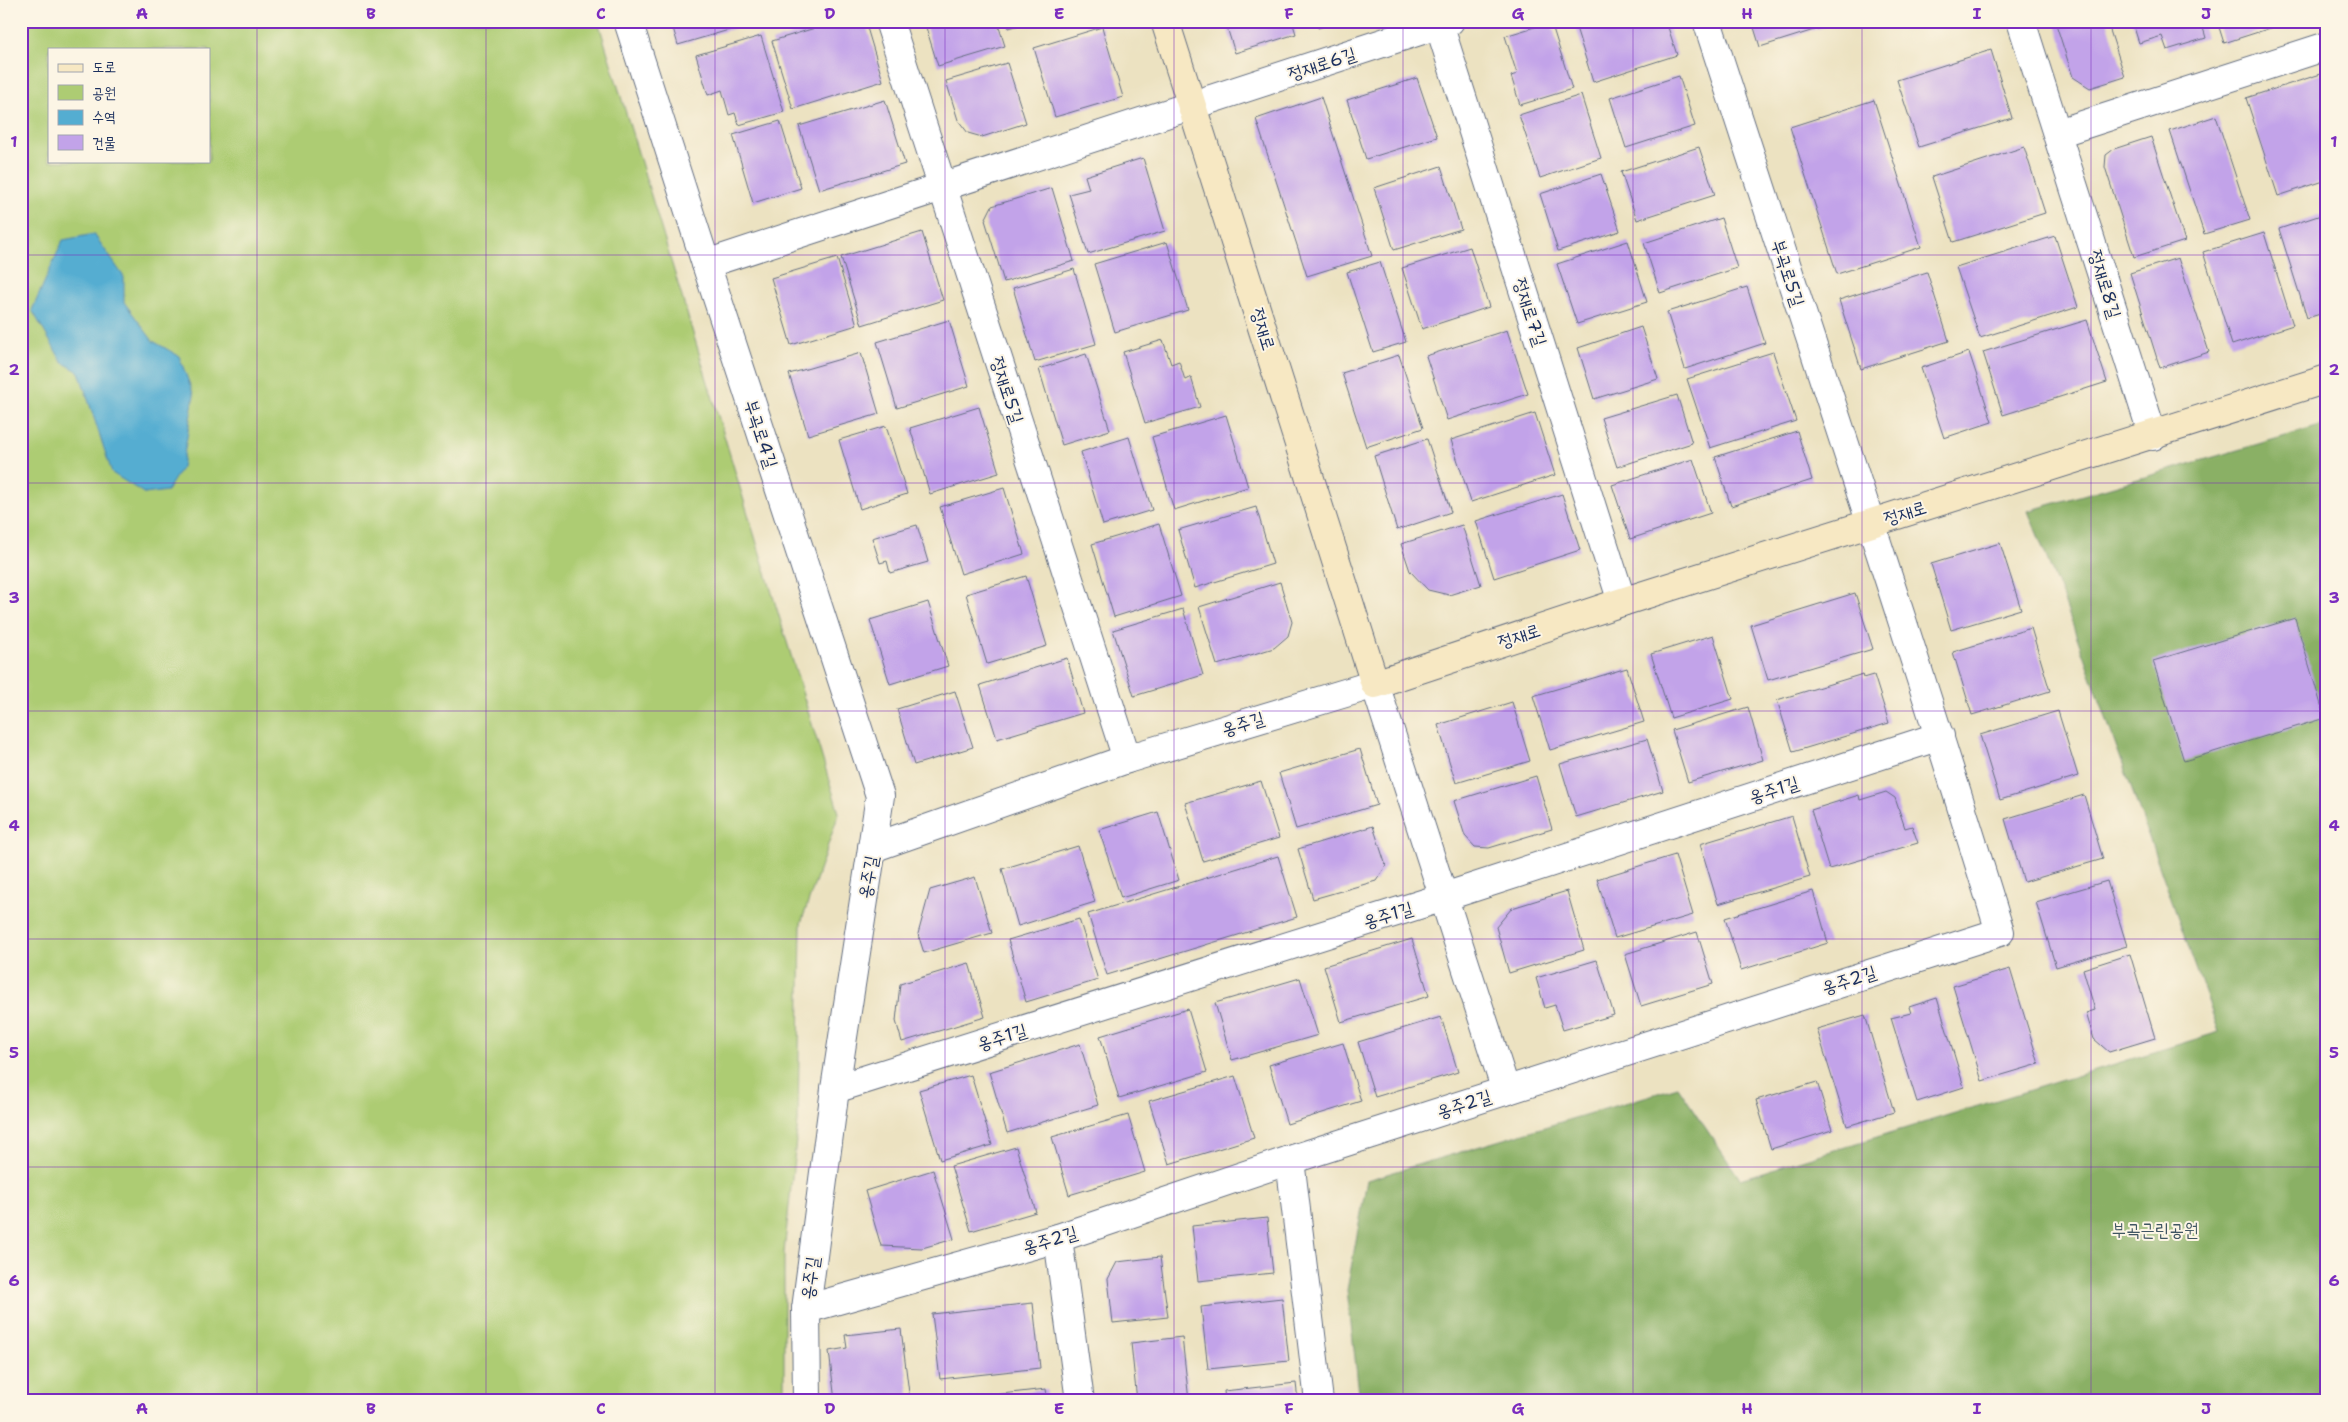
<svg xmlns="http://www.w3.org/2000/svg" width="2348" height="1422" font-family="'Shantell Sans','Poor Story',sans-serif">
<rect width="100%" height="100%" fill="#fcf5e5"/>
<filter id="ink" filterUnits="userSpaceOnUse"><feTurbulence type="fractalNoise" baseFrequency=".02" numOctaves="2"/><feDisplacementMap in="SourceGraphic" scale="10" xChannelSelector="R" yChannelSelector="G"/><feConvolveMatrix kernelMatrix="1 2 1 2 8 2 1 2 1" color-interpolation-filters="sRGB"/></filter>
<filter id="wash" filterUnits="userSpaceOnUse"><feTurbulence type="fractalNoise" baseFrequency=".0096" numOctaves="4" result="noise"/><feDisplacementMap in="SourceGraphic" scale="20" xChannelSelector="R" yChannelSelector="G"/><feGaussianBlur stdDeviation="1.12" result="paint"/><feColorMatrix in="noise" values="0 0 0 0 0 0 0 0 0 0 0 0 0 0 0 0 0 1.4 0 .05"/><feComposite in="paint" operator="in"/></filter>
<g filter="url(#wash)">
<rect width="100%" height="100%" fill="#ece2c1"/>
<!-- green -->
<path fill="#adcc73" stroke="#647e68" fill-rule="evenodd" d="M21,21H598L839,813L801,923L798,1121L784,1253V1401H21ZM49,49H209V161H49Z"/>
<!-- forest -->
<polygon fill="#8ab065" stroke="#527062" points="2327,424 2327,1401 1360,1401 1347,1290 1367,1180 1678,1087 1740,1179 2219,1032 2064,601 2028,511"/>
<!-- water -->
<polygon fill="#54add1" stroke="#386e98" points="94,234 124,277 124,302 153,341 179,356 194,396 182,467 167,491 145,494 112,473 79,372 62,362 32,310 63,240"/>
<g id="blocks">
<!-- building -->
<g fill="#c2a3e9">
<polygon points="671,21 738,21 739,27 678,45"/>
<polygon points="766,21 785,21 785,22 768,27"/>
<polygon points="838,21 865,21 883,81 793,109 772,41"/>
<polygon points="924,21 997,21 1005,46 938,66"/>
<polygon points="1007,21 1031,21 1031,22 1009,28"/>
<polygon points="1225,21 1292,21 1296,34 1235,53"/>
<polygon points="1316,21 1338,21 1338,22 1318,28"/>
<polygon points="1574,21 1666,21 1677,55 1593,82"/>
<polygon points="1752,21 1832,21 1833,24 1760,47"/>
<polygon points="2055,21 2107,21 2125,77 2090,88 2073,77"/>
<polygon points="2132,21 2201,21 2206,38 2167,50 2162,36 2139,43"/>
<polygon points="2217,21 2279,21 2280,25 2224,43"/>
<polygon points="1551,22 1572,89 1520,105 1511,76 1517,74 1505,36"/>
<polygon points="1102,27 1123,97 1055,117 1034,48"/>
<polygon points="761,36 784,112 739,125 735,113 729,115 722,90 708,95 696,55"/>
<polygon points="1991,50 2012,118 1919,147 1897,80"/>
<polygon points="1007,63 1026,123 982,137 968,133 958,120 946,81"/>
<polygon points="2327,72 2327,180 2278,196 2246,98"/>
<polygon points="1679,76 1695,126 1626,148 1610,98"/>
<polygon points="1417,78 1437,137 1366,159 1347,100"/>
<polygon points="1581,95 1601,158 1540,178 1519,115"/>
<polygon points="1321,97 1372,256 1307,276 1256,119"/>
<polygon points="885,100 905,164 819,190 799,126"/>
<polygon points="1874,100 1921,247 1837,274 1790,127"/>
<polygon points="2216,116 2250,220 2204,234 2170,131"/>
<polygon points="780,121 801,188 753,203 733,135"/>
<polygon points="2151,137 2185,241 2134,257 2105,167 2106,155 2114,149"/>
<polygon points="1699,147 1715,195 1637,220 1621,172"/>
<polygon points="2024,147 2045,213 1953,242 1932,177"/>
<polygon points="1143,158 1165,231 1088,254 1069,194 1089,189 1085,176"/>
<polygon points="1441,166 1461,229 1394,250 1374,188"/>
<polygon points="1601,174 1620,231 1558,251 1540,194"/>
<polygon points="1052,188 1074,261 1004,282 985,220 992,206"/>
<polygon points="2327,213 2327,312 2307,318 2279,229"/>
<polygon points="1721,218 1737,268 1660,293 1644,243"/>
<polygon points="922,232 943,300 862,325 841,257"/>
<polygon points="2264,233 2293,325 2232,345 2203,252"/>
<polygon points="2055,236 2078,307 1980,338 1956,267"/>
<polygon points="1628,241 1647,302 1577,324 1557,264"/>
<polygon points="1167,242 1188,310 1115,332 1094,264"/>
<polygon points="1470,247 1489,307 1422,329 1402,268"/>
<polygon points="837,258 857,325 791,345 771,278"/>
<polygon points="2178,258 2209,352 2160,368 2130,273"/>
<polygon points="1380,262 1406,342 1373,352 1347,272"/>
<polygon points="1074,269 1096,344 1035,362 1013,288"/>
<polygon points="1927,272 1949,341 1861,369 1839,300"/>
<polygon points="1747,287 1765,343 1685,369 1667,312"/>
<polygon points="949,320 969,386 897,408 877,342"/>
<polygon points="2087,320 2107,382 2003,415 1983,352"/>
<polygon points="1641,327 1658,379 1594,399 1578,348"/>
<polygon points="1507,330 1528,394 1447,420 1426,356"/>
<polygon points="1163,340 1171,364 1179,361 1185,380 1191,377 1200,407 1145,423 1123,352"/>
<polygon points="1773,352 1796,421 1710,448 1687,379"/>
<polygon points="1969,352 1992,422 1944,438 1921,368"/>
<polygon points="861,353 879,414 808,435 789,374"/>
<polygon points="1086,354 1110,430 1062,445 1039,369"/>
<polygon points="1399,355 1423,428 1366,447 1342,373"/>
<polygon points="1677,395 1692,443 1617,467 1601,418"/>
<polygon points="979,407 999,473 930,494 910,428"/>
<polygon points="1535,413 1555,475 1471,502 1451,440"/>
<polygon points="1226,415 1248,487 1174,510 1152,437"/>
<polygon points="886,426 907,494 860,509 839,440"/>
<polygon points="1797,431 1812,480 1731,506 1715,457"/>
<polygon points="1129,437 1152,510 1103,525 1081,452"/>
<polygon points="1427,439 1451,512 1397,530 1374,456"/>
<polygon points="1693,459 1711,513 1630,539 1612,485"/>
<polygon points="1004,488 1024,554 961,574 940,507"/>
<polygon points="1562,494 1580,550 1494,578 1476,521"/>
<polygon points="1256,507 1273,564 1195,588 1178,530"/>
<polygon points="1159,524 1181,596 1114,617 1092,544"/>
<polygon points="917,525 928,562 890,573 887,561 880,563 872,538"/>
<polygon points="1462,525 1481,585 1449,595 1428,590 1410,571 1401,544"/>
<polygon points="2000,543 2021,609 1951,630 1931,564"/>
<polygon points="1026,576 1047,646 987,664 966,594"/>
<polygon points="1280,582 1292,622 1288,636 1274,648 1217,665 1199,607"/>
<polygon points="1855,593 1873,649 1768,680 1751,625"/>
<polygon points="928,602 948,666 890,684 870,620"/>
<polygon points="1183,609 1203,675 1134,696 1113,630"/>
<polygon points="2295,618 2325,718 2184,761 2153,661"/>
<polygon points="2031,628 2050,691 1972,715 1953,652"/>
<polygon points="1713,635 1733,699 1671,718 1651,654"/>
<polygon points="1067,658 1083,713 997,739 980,685"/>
<polygon points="1627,668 1644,722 1550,750 1533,696"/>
<polygon points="1863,674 1864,678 1874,675 1889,723 1793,752 1777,700"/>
<polygon points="955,691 973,747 914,765 897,709"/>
<polygon points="1512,702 1530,761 1456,783 1438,725"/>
<polygon points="1748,707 1763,760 1688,782 1672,730"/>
<polygon points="2058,711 2078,776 2000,800 1980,735"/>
<polygon points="1647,739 1663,791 1576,817 1560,764"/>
<polygon points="1360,749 1377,805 1296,829 1279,773"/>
<polygon points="1536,776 1552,829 1489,848 1475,847 1465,836 1454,801"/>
<polygon points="1261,781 1279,838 1203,861 1185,803"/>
<polygon points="1886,792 1895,798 1905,828 1912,826 1918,843 1829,869 1811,810 1859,795 1860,800"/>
<polygon points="2084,795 2103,859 2024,882 2005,819"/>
<polygon points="1158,812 1179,880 1121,898 1099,830"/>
<polygon points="1792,816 1810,877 1718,904 1700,844"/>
<polygon points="1373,826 1386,866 1376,881 1313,899 1298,849"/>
<polygon points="1078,846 1095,902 1018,926 1002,869"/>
<polygon points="1675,855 1693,915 1615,938 1597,879"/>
<polygon points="1278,856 1297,917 1107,975 1088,914"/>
<polygon points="975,877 992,933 924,953 918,934 930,890"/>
<polygon points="2107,881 2127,946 2056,967 2036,902"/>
<polygon points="1567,891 1584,950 1509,973 1496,927 1512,908"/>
<polygon points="1813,891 1828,943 1741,970 1725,918"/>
<polygon points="1079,919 1098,980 1026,1002 1008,940"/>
<polygon points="1697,932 1713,984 1641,1006 1625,954"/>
<polygon points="1412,939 1429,996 1341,1022 1324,966"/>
<polygon points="2130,954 2155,1038 2109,1052 2094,1039 2086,1013 2095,1010 2083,969"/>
<polygon points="1597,960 1614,1015 1563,1030 1555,1005 1545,1008 1536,978"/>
<polygon points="969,963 985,1017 902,1042 896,1021 900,984"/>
<polygon points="2010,969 2039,1064 1982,1081 1953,986"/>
<polygon points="1300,978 1318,1035 1232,1060 1215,1003"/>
<polygon points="1937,998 1964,1087 1917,1102 1891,1018 1911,1013 1909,1007"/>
<polygon points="1188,1009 1207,1072 1119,1098 1100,1036"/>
<polygon points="1865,1015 1894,1112 1847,1126 1817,1029"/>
<polygon points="1441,1017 1458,1072 1375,1097 1358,1042"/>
<polygon points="1343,1043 1361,1101 1287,1124 1269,1065"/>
<polygon points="1080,1044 1098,1105 1007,1133 989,1072"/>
<polygon points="971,1075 992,1145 940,1160 919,1090"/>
<polygon points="1235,1076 1254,1138 1169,1164 1149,1101"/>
<polygon points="1817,1082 1832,1130 1771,1149 1756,1100"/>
<polygon points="1128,1115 1145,1172 1069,1195 1052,1137"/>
<polygon points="1016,1147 1036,1212 971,1231 951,1166"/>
<polygon points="933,1170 954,1239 922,1248 881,1246 865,1191"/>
<polygon points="1267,1218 1273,1273 1198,1281 1192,1226"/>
<polygon points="1160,1257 1168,1317 1113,1323 1108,1279 1117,1262"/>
<polygon points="1282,1298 1289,1361 1208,1369 1201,1307"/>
<polygon points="1033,1303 1040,1368 940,1379 932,1314"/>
<polygon points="901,1329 910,1401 835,1401 829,1351 847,1348 845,1335"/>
<polygon points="1182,1337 1189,1401 1137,1401 1131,1343"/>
<polygon points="1296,1383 1298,1401 1225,1401 1224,1391"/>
<polygon points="1046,1389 1048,1401 958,1401 958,1399"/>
</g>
</g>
</g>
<g filter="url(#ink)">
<use href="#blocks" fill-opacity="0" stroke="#646e81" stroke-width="1"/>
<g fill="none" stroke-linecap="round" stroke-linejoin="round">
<defs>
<g id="street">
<polyline points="628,21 706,264 880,796 872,848"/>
<polyline points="889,21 1127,759"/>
<polyline points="1438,21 1622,602"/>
<polyline points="2021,21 2153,436"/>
<polyline points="2058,133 2327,46"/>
<polyline points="706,264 1450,21"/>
<polyline points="835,1089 1444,897 1940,736"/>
<polyline points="1290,1160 1319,1401"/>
<polyline points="1058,1238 1080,1401"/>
<path d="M806,1309L1058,1238L1290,1160L2000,932C1907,627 1805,325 1707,21"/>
<polyline points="807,1401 806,1309 835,1089 872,848 1127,759 1375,684 1506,1091"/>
</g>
<polyline id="secondary" points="1165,21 1375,684 1622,602 2327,379"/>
</defs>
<!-- street casing -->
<use href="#street" stroke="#646e81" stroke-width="30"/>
<!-- secondary casing -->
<use href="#secondary" stroke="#646e81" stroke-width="30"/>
<!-- street -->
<use href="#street" stroke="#fff" stroke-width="28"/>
<!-- secondary -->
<use href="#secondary" stroke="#f7e8c3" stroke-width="28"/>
</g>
</g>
<!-- grid -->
<path fill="none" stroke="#7b2cbf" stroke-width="1" stroke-opacity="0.55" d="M257,21V1401M486,21V1401M715,21V1401M945,21V1401M1174,21V1401M1403,21V1401M1633,21V1401M1862,21V1401M2091,21V1401M21,255H2327M21,483H2327M21,711H2327M21,939H2327M21,1167H2327"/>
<g text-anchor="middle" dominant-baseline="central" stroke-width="4" stroke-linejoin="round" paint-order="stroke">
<!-- street labels -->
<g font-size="18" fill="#1b2f5e" stroke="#fcf5e5">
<text transform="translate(1322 64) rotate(-18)">정재로6길</text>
<text transform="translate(1788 273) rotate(72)">부곡로5길</text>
<text transform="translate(2105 284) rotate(73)">정재로8길</text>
<text transform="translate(1530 312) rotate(72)">정재로7길</text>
<text transform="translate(1263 329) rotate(73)">정재로</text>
<text transform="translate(1007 390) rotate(72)">정재로5길</text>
<text transform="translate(761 434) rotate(72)">부곡로4길</text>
<text transform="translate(1905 513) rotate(-17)">정재로</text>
<text transform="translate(1519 636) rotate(-18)">정재로</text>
<text transform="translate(1243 724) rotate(-17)">옹주길</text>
<text transform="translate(1774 790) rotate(-18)">옹주1길</text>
<text transform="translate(868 877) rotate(-80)">옹주길</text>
<text transform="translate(1388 915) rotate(-17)">옹주1길</text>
<text transform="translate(1849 980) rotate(-18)">옹주2길</text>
<text transform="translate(1002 1037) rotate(-17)">옹주1길</text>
<text transform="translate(1464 1104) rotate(-18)">옹주2길</text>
<text transform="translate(1050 1240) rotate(-17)">옹주2길</text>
<text transform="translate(810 1278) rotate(-82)">옹주길</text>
</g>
<!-- park labels -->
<g font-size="18" fill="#405663" stroke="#fcf5e5">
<text x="2155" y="1230">부곡근린공원</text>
</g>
</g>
<!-- margin -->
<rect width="2348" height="1422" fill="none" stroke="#fcf5e5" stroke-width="55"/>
<!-- legend -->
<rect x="48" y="48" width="162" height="115" fill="#fcf5e5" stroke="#a2a6af"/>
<rect x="58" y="64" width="25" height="8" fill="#f7e8c3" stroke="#a2a6af"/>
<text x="92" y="72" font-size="15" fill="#1b2f5e">도로</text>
<rect x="58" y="85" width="25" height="15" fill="#adcc73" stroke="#a2a6af"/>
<text x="92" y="98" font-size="15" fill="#1b2f5e">공원</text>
<rect x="58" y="110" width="25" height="15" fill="#54add1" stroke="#a2a6af"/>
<text x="92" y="122" font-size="15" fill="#1b2f5e">수역</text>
<rect x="58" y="135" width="25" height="15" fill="#c2a3e9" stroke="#a2a6af"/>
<text x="92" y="148" font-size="15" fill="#1b2f5e">건물</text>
<rect x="28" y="28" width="2292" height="1366" fill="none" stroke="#7b2cbf" stroke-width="2"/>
<g font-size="16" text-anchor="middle" font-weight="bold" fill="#7b2cbf">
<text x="142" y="19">A</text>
<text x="371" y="19">B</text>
<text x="601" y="19">C</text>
<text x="830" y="19">D</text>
<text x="1059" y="19">E</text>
<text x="1289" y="19">F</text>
<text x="1518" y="19">G</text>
<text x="1747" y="19">H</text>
<text x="1977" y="19">I</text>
<text x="2206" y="19">J</text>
<text x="14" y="147">1</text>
<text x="2334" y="147">1</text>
<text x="14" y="375">2</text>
<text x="2334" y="375">2</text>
<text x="14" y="603">3</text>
<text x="2334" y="603">3</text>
<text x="14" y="831">4</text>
<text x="2334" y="831">4</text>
<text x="14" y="1058">5</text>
<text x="2334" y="1058">5</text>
<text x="14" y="1286">6</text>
<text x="2334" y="1286">6</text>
<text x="142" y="1414">A</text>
<text x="371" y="1414">B</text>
<text x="601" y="1414">C</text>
<text x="830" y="1414">D</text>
<text x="1059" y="1414">E</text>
<text x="1289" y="1414">F</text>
<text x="1518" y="1414">G</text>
<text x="1747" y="1414">H</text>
<text x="1977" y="1414">I</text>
<text x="2206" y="1414">J</text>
</g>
</svg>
